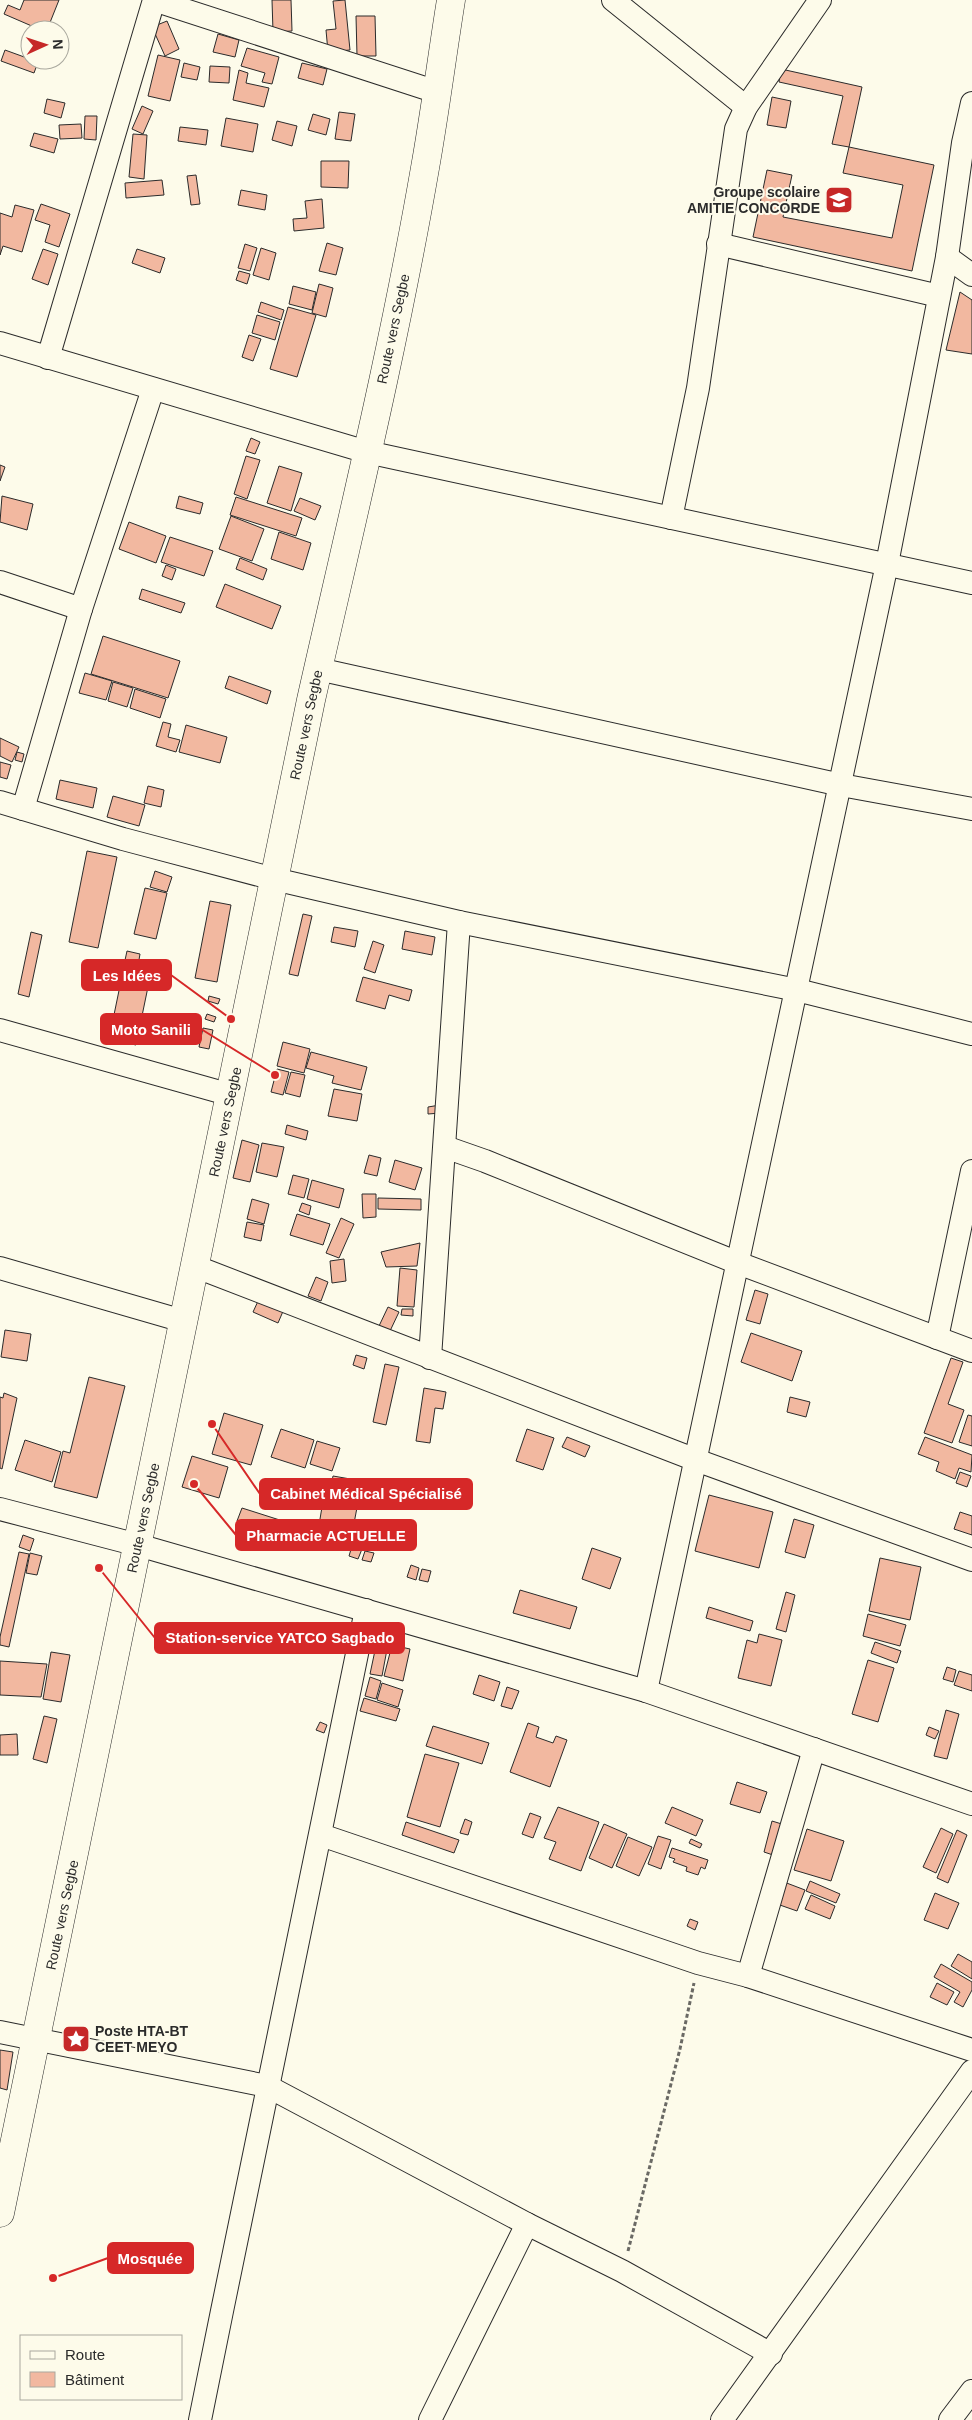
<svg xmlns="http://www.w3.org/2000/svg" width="972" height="2420" font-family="Arial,sans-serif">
<rect width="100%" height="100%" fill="#fdfbea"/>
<!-- building -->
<g fill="#f2b8a0" stroke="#2b2b2b">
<polygon points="24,0 59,0 47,30 41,30 4,14 8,5 20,10"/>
<polygon points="272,0 291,0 292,31 273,32"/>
<polygon points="345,0 350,50 328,52 326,30 336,29 333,1"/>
<polygon points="356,16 375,16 376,56 357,56"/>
<polygon points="167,21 179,49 165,56 152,27"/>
<polygon points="218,34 239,40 235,57 213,52"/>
<polygon points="247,48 279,57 272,84 262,82 265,73 241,66"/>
<polygon points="5,50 38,62 34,73 1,61"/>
<polygon points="158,55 180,60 170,101 148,96"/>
<polygon points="184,63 200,67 197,80 181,77"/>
<polygon points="302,63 327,69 323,85 298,78"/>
<polygon points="210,66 230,67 229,83 209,82"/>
<polygon points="781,69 862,87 849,147 832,144 843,96 779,82"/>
<polygon points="239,70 248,73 246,83 269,88 264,107 233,100"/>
<polygon points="772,97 791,101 786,128 767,125"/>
<polygon points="47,99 65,103 61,118 44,113"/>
<polygon points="142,106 153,111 143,134 132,129"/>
<polygon points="339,112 355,114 351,141 335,139"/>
<polygon points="313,114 330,119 326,135 308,130"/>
<polygon points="85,116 97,116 96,140 84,139"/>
<polygon points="226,118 258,124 253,152 221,146"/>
<polygon points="277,121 297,126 292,146 272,140"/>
<polygon points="81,124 82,138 60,139 59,125"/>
<polygon points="180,127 208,130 206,145 178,141"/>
<polygon points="34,133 58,139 54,153 30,146"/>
<polygon points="133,134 147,135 144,179 129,177"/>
<polygon points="849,147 934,165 912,271 753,237 767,170 792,175 783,217 892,238 903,185 843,173"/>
<polygon points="321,161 349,161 348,188 321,187"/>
<polygon points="196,175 200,204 191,205 187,176"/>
<polygon points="162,180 164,195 126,198 125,183"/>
<polygon points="241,190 267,195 265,210 238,205"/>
<polygon points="322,199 324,228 294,231 293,219 307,218 305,201"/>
<polygon points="41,204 70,214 59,247 45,242 50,225 35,220"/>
<polygon points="15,205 34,210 22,252 3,246 0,255 0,213 12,217"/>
<polygon points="327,243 343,248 336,275 319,271"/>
<polygon points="245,244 257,248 250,271 238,268"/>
<polygon points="261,248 276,253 269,280 253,275"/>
<polygon points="43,249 58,254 48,285 32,279"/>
<polygon points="137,249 165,258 160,273 132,263"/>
<polygon points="239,271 250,274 247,284 236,280"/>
<polygon points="319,284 333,288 326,317 312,313"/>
<polygon points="293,286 316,292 312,310 289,304"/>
<polygon points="960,292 972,300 972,354 946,350"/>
<polygon points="261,302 284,310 281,320 258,312"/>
<polygon points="288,307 316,315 297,377 270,369"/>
<polygon points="257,315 280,322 275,340 252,333"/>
<polygon points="249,335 261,339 253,361 242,357"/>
<polygon points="251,438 260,442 255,454 246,451"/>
<polygon points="246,456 260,460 247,499 234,494"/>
<polygon points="0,465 5,467 0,481"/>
<polygon points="279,466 302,473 291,511 267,503"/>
<polygon points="2,496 33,504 27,530 0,522"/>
<polygon points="179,496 203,503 200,514 176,508"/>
<polygon points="236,497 302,518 296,536 230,515"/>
<polygon points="300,498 321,506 315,520 294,511"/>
<polygon points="231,516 264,529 252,561 219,549"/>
<polygon points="129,522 166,536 156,563 119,549"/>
<polygon points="279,532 311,543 303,570 271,559"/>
<polygon points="170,537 213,551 204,576 161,562"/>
<polygon points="240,558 267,569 263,580 236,569"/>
<polygon points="166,565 176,569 172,580 162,576"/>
<polygon points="225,584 281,606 272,629 216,607"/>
<polygon points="142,589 185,603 181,613 139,599"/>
<polygon points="103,636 180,661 168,698 91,674"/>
<polygon points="85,673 112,681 106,700 79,693"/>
<polygon points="229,676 271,691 267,704 225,688"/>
<polygon points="113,682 133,688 127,707 108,701"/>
<polygon points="135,689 166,699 160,718 130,708"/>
<polygon points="163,722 171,724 168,737 180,740 176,752 156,746"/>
<polygon points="186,725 227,737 220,763 179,752"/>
<polygon points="0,738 19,747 12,762 0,756"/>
<polygon points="17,752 24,754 22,762 15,760"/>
<polygon points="0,762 11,765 7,779 0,777"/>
<polygon points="60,780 97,788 93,808 56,799"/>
<polygon points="148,786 164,790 161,807 144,803"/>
<polygon points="113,796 145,805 139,826 107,817"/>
<polygon points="87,851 117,857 98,948 69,942"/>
<polygon points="155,871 172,877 167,892 150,887"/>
<polygon points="145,888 167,893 156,939 134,934"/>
<polygon points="210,901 231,905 217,982 195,978"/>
<polygon points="303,914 312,916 298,976 289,974"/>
<polygon points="334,927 358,931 355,947 331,942"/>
<polygon points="405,931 435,937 432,955 402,949"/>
<polygon points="31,932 42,935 29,997 18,994"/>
<polygon points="373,941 384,945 375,973 364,969"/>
<polygon points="127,951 140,954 136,977 122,974"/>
<polygon points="122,976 149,982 136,1045 109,1039"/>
<polygon points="363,977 412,990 409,1001 389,995 385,1009 356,1001"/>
<polygon points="209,996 220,999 218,1004 208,1001"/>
<polygon points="207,1014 216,1017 214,1022 205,1019"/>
<polygon points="203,1028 213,1030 209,1049 199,1047"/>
<polygon points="283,1042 310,1049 304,1073 277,1066"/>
<polygon points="311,1052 367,1067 361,1090 332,1083 334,1076 306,1068"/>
<polygon points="277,1069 289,1072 283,1095 271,1092"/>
<polygon points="291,1072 305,1075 300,1097 285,1093"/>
<polygon points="334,1089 362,1094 357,1121 328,1116"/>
<polygon points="440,1105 441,1113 428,1114 428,1107"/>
<polygon points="287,1125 308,1131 306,1140 285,1134"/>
<polygon points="242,1140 259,1145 250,1182 233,1178"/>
<polygon points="262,1143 284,1147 277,1177 256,1172"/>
<polygon points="369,1155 381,1158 377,1176 364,1173"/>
<polygon points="395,1160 422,1168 415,1190 389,1182"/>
<polygon points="293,1175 309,1179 304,1198 288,1194"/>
<polygon points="312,1180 344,1189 339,1208 307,1199"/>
<polygon points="362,1194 376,1194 376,1217 363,1218"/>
<polygon points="378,1198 421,1199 421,1210 378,1209"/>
<polygon points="252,1199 269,1204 264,1224 247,1219"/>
<polygon points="302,1203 311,1206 309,1215 299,1211"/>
<polygon points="297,1214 330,1224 323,1245 290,1235"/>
<polygon points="341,1218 354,1224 339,1258 326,1253"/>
<polygon points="247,1222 264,1225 261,1241 244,1237"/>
<polygon points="420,1243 417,1266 386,1267 381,1252"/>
<polygon points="344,1259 346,1281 332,1283 330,1261"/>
<polygon points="400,1268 417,1270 414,1307 397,1306"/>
<polygon points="316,1277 328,1282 321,1301 308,1296"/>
<polygon points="755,1290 768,1294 760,1324 746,1320"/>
<polygon points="259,1299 284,1309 278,1323 253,1312"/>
<polygon points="388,1307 399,1312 390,1331 379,1326"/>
<polygon points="402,1309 413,1309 413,1316 401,1315"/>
<polygon points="5,1330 31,1334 27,1361 1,1357"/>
<polygon points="751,1333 802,1351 792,1381 741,1362"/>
<polygon points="356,1355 367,1358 364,1369 353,1365"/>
<polygon points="951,1358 963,1362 948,1404 964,1410 952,1443 924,1433"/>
<polygon points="385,1364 399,1367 386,1425 373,1422"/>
<polygon points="89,1377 125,1386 97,1498 54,1487 63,1451 70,1453"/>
<polygon points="424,1388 446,1392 443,1409 435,1408 430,1443 416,1441"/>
<polygon points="4,1393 17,1398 2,1469 0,1468 0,1397 3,1398"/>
<polygon points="790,1397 810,1402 806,1417 787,1412"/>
<polygon points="224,1413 263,1425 251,1465 212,1454"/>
<polygon points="968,1415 972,1416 972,1446 959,1442"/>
<polygon points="281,1429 314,1440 305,1468 271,1457"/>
<polygon points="527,1429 554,1438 543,1470 516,1461"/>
<polygon points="567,1437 590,1446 585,1457 562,1447"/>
<polygon points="925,1437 972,1455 971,1472 959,1468 955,1479 936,1471 939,1462 918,1454"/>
<polygon points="25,1440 61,1452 52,1482 15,1470"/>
<polygon points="317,1441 340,1448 332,1471 310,1464"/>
<polygon points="192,1456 228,1467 219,1498 182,1487"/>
<polygon points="960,1472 971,1476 967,1487 956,1483"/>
<polygon points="333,1476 362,1481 349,1550 336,1547 339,1528 319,1525 323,1501 328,1502"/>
<polygon points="709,1495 773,1512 759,1568 695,1551"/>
<polygon points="242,1508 286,1522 282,1535 237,1521"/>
<polygon points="960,1512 972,1516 972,1535 954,1529"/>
<polygon points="794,1519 814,1525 805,1558 785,1552"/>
<polygon points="23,1535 34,1539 30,1551 19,1547"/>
<polygon points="352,1546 362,1549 358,1559 349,1556"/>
<polygon points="592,1548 621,1558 610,1589 582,1579"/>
<polygon points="365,1551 374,1553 371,1562 362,1560"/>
<polygon points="19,1552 29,1554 9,1647 0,1645 0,1637"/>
<polygon points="30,1553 42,1556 37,1575 26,1573"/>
<polygon points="880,1558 921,1567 910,1620 869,1611"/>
<polygon points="411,1565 419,1568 416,1580 407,1577"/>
<polygon points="422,1569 431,1571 428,1582 419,1580"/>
<polygon points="520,1590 577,1607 570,1629 513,1613"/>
<polygon points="786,1592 795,1595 786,1632 776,1629"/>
<polygon points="709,1607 753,1621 750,1631 706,1618"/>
<polygon points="868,1614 906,1625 900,1646 863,1636"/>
<polygon points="759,1634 782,1640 771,1686 738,1678 747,1640 757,1643"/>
<polygon points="377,1641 388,1644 382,1676 370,1674"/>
<polygon points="875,1642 901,1651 897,1663 871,1653"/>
<polygon points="392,1645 410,1649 403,1681 384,1676"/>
<polygon points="51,1652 70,1655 61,1702 43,1699"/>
<polygon points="868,1660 894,1668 878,1722 852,1714"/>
<polygon points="0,1661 47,1664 41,1697 0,1695"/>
<polygon points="947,1667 956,1670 953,1682 943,1679"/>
<polygon points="959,1671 972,1675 972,1691 954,1685"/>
<polygon points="479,1675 500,1682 494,1701 473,1694"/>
<polygon points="370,1677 381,1681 376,1699 365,1696"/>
<polygon points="382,1683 403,1690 398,1707 377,1700"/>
<polygon points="507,1687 519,1691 512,1709 501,1706"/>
<polygon points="364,1698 400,1709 396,1721 360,1711"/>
<polygon points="946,1710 959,1714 947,1759 934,1756"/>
<polygon points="44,1716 57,1719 47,1763 33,1759"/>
<polygon points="320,1722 327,1725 324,1733 316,1730"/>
<polygon points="528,1723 539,1727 536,1737 553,1743 556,1736 567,1740 550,1787 510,1772"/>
<polygon points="433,1726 489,1743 482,1764 426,1746"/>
<polygon points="929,1727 939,1731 935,1739 926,1735"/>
<polygon points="17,1734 18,1755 0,1755 0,1735"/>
<polygon points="425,1754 459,1763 440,1827 407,1817"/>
<polygon points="737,1782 767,1792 760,1813 730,1804"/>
<polygon points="558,1807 599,1822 581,1871 549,1859 556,1842 544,1838"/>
<polygon points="672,1807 703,1820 696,1836 665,1823"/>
<polygon points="530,1813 541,1817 533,1838 522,1834"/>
<polygon points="465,1819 472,1822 468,1835 460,1833"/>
<polygon points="772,1821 785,1825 776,1856 764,1852"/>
<polygon points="406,1822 459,1840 454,1853 402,1835"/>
<polygon points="604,1824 627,1834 612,1868 589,1858"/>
<polygon points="941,1828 953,1834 936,1873 923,1867"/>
<polygon points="807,1829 844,1841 831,1881 794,1870"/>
<polygon points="957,1830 967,1835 948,1883 937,1878"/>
<polygon points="658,1836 671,1840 661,1869 648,1864"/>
<polygon points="628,1837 652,1847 639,1876 616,1866"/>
<polygon points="691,1839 702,1844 700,1848 689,1843"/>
<polygon points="672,1848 708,1860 705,1869 701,1867 698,1875 686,1871 687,1867 673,1862 675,1859 669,1857"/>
<polygon points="810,1881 840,1894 836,1903 806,1891"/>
<polygon points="784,1882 805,1890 797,1911 777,1904"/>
<polygon points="935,1893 959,1903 948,1929 924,1920"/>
<polygon points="811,1895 835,1906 830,1919 805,1909"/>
<polygon points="690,1919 698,1922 695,1930 687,1926"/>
<polygon points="958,1954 972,1962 972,1979 951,1966"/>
<polygon points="941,1964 972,1982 972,1990 963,2007 954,2002 960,1992 934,1977"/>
<polygon points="937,1983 954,1992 947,2005 930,1997"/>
<polygon points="0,2050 13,2052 7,2090 0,2088"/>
</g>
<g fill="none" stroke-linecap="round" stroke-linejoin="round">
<defs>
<g id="minor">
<polyline points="154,0 437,92"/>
<polyline points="613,0 746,107"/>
<polyline points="718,244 939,296"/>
<polyline points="947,257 972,275"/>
<polyline points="0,343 367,452 972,583"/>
<polyline points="48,358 154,0"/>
<polyline points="671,518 698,388 736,129 746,107 820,0"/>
<polyline points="0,582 81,609"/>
<polyline points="318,669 841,785 972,809"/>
<polyline points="0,802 123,839 274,879 459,922 797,990 972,1034"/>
<polyline points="23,809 81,609 153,389"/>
<polyline points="0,1030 231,1095"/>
<polyline points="445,1147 485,1161 738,1263 972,1351"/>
<polyline points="194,1266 696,1460 972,1560"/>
<polyline points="0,1268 183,1321"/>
<polyline points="937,1338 972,1171"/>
<polyline points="430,1358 459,922"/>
<polyline points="0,1509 138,1545 646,1691 972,1804"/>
<polyline points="646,1691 887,564 947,257 963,143 972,103"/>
<polyline points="321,1835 698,1963 748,1976 972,2050"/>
<polyline points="748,1976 814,1749"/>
<polyline points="0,2032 267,2086 527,2224 622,2271 771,2354"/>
<path d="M200,2420C254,2150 312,1881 366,1610"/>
<polyline points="430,2420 527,2224"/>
<polyline points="722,2420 972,2071"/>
<polyline points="950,2420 972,2391"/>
</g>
<path id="major" d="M0,2213L311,700C351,523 394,347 425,168C435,112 442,56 451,0"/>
</defs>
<!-- minor casing -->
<use href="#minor" stroke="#2b2b2b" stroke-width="24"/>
<!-- major casing -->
<use href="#major" stroke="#2b2b2b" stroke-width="29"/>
<!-- path -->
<polyline stroke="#6a6964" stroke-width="3" stroke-dasharray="4 2.5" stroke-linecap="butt" points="628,2251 680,2049 694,1983"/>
<!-- minor -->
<use href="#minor" stroke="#fdfbea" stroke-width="22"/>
<!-- major -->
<use href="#major" stroke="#fdfbea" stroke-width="28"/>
</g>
<!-- icons -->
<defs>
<symbol id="school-square" viewBox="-11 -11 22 22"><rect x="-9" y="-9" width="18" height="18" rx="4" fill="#c62828" stroke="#fdfbea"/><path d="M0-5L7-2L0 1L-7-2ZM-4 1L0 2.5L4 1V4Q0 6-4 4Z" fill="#fff"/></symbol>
<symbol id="sight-square" viewBox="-11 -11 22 22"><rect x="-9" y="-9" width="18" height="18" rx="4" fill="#c62828" stroke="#fdfbea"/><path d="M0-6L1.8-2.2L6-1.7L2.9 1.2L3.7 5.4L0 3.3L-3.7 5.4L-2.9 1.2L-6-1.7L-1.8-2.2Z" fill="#fff"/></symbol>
</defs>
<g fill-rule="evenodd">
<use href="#school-square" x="823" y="184" width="32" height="32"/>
<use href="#sight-square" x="60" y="2023" width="32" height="32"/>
</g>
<g text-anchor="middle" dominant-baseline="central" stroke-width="4" stroke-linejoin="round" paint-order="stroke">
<!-- poi labels -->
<g font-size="14" font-weight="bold" fill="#2b2b2b" stroke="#fdfbea" text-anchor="end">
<text x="820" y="192">Groupe scolaire<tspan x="820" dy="16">AMITIE CONCORDE</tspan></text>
<text x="95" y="2031" text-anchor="start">Poste HTA-BT<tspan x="95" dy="16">CEET MEYO</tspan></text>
</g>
<!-- street labels -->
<g font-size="14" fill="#2b2b2b" stroke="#fdfbea">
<text transform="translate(393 329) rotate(-78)">Route vers Segbe</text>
<text transform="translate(306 725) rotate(-78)">Route vers Segbe</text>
<text transform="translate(225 1122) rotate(-78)">Route vers Segbe</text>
<text transform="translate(143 1518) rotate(-78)">Route vers Segbe</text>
<text transform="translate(62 1915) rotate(-78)">Route vers Segbe</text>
</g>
</g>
<!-- callouts -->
<path fill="none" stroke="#d62828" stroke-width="2" d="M231 1019L171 975M275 1075L201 1029M212 1424L260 1494M194 1484L236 1535M99 1568L155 1638M53 2278L108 2258"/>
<g fill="#d62828" stroke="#fdfbea" stroke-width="2">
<circle cx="231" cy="1019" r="5"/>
<circle cx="275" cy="1075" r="5"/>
<circle cx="212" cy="1424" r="5"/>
<circle cx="194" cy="1484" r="5"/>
<circle cx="99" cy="1568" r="5"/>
<circle cx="53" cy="2278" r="5"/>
</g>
<g fill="#d62828" stroke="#d62828" stroke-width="2">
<rect x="82" y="960" width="89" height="30" rx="5"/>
<rect x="101" y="1014" width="100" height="30" rx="5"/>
<rect x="260" y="1479" width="212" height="30" rx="5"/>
<rect x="236" y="1520" width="180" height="30" rx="5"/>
<rect x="155" y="1623" width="249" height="30" rx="5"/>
<rect x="108" y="2243" width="85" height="30" rx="5"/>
</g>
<g font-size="15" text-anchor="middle" font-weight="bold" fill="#fff">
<text x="127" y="981">Les Idées</text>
<text x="151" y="1035">Moto Sanili</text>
<text x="366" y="1499">Cabinet Médical Spécialisé</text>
<text x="326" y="1541">Pharmacie ACTUELLE</text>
<text x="280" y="1643">Station-service YATCO Sagbado</text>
<text x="150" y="2264">Mosquée</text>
</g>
<!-- legend -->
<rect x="20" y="2335" width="162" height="65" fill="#fdfbea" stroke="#a9a89e"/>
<rect x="30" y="2351" width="25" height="8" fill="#fdfbea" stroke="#a9a89e"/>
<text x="65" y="2360" font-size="15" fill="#2b2b2b">Route</text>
<rect x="30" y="2372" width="25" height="15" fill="#f2b8a0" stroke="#a9a89e"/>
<text x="65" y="2385" font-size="15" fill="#2b2b2b">Bâtiment</text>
<!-- north arrow -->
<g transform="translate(45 45) rotate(87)"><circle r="24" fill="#fdfbea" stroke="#a9a89e"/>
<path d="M0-4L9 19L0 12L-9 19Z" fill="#c62828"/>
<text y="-8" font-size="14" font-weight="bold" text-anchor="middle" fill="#2b2b2b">N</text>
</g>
</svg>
